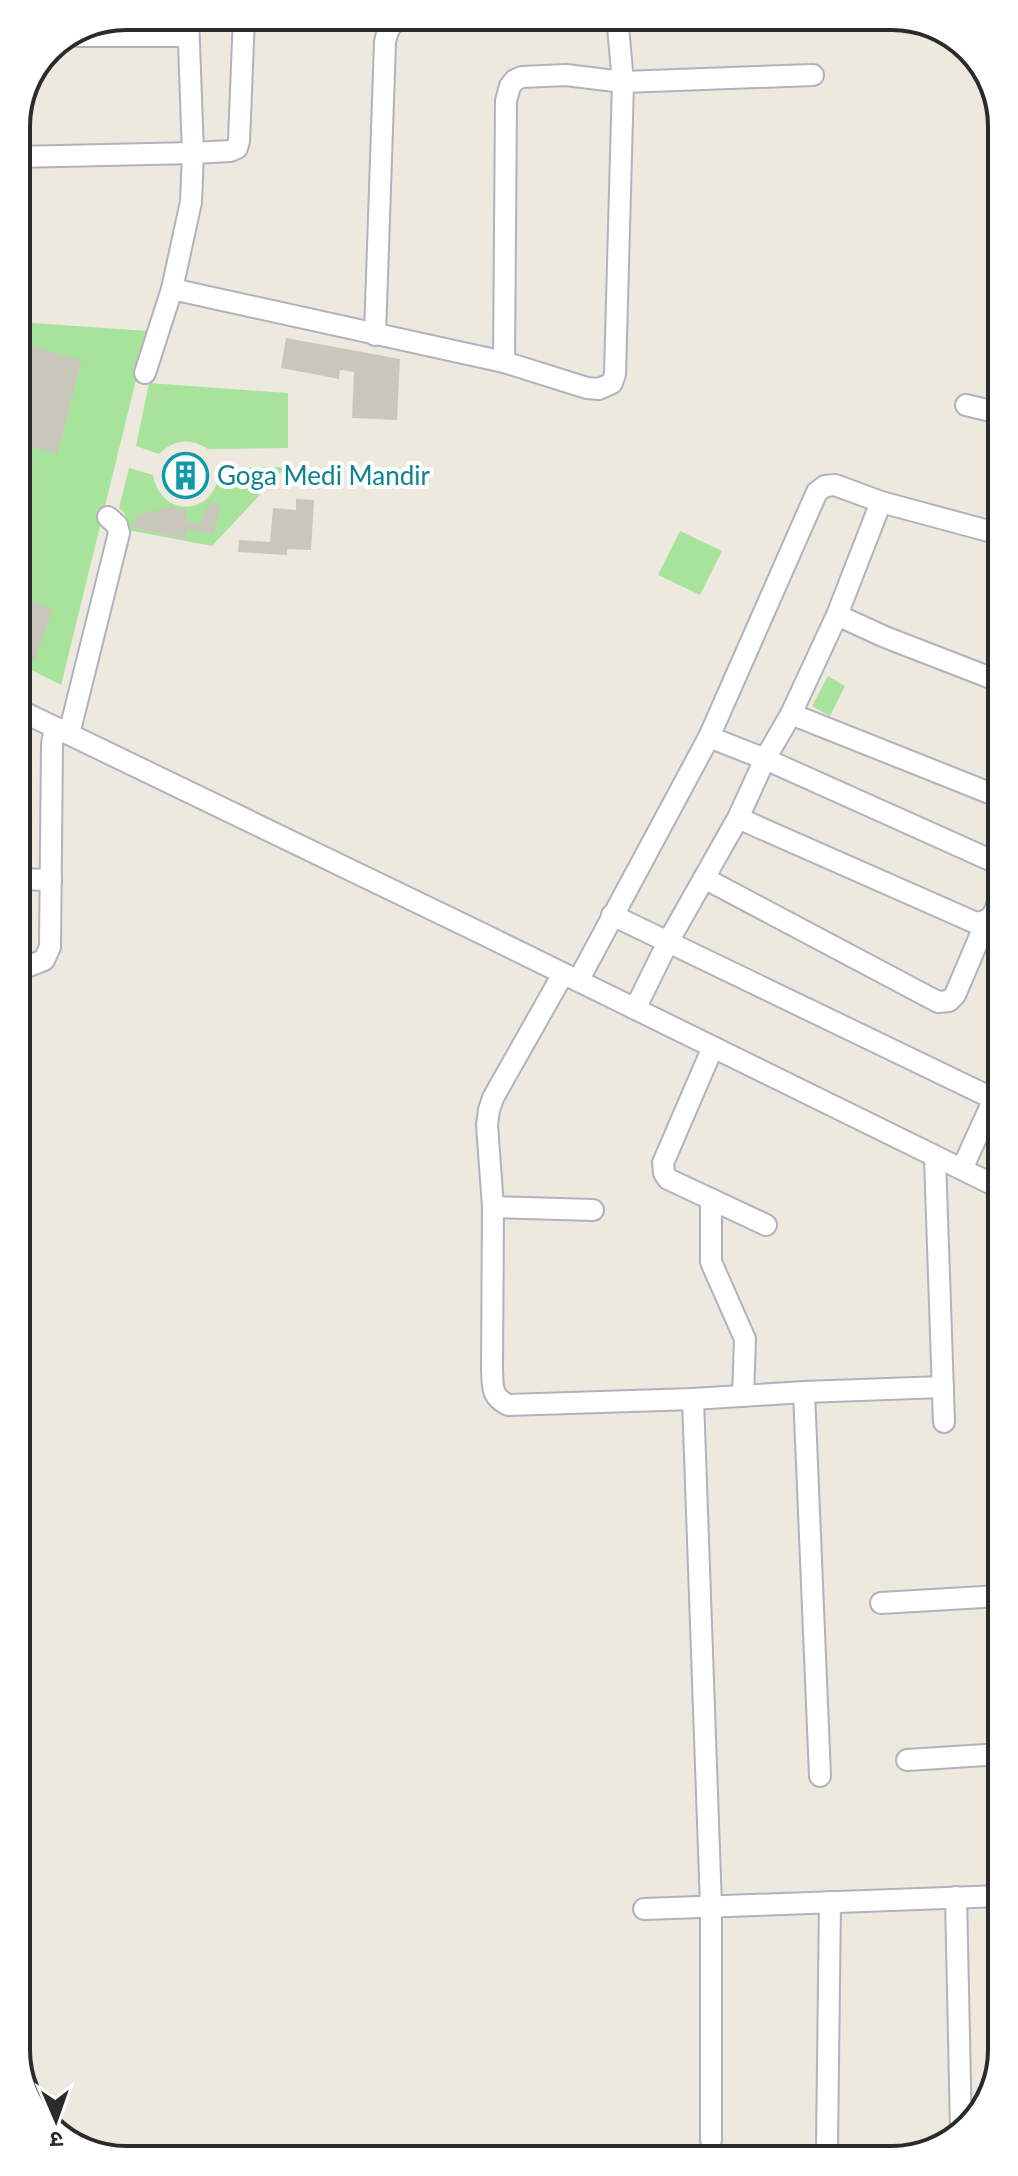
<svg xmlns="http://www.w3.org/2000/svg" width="1018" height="2176" font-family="Lato,'Noto Sans Devanagari',sans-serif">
<rect width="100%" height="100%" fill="#ede9de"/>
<!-- green -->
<g fill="#a8e39b">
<polygon points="17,322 148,331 61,685 18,663 18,628 21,620 18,618"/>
<path d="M149,383L288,393V448L208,449C190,438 175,439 159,454L136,446Z"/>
<path d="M286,467L212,546L128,530C129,521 127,514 119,508L129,468L153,475C161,521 219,515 219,468Z"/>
<polygon points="680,531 722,551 700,595 658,575"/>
<polygon points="828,676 845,686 830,716 812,706"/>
</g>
<!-- building -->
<g fill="#c9c7bc">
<polygon points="286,338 400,359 397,420 352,418 354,372 340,370 339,379 281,368"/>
<polygon points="17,342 82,360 57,454 18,443"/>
<circle cx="186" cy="474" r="21"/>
<polygon points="296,499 314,500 311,550 287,549 287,555 238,552 239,540 270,542 273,508 296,510"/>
<polygon points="209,503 220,505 214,534 187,529 185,539 134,528 136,516 170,507 187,510 185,521 199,524"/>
<polygon points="18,595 52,610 35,660 18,653 18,635 26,614 18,610"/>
</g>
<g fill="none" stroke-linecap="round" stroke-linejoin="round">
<defs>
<g id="minor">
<polyline points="77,36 188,36"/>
<polyline points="16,157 193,153 230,151 237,148 239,141 244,16"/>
<polyline points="172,289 191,202 193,153 188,16"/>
<path d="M375,335L385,42C388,27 392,22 407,16"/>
<polyline points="504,362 506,101 510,86 515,80 522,77 566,75 623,82 813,75"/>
<polyline points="145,373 172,289 504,362 587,388 599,389 612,383 615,374 623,82 617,16"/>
<polyline points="966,405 995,412"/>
<polyline points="837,615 885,637 996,680"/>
<polyline points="19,710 487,936 998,1187"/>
<polyline points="791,714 997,796"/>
<polyline points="69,734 119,533 117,525 108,517"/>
<polyline points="709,737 765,759 997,863"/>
<path d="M738,818L976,923C989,921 993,917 997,905"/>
<polyline points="704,878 938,1002 949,1001 955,995 986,922"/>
<polyline points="19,879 51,880"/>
<polyline points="612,915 994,1099"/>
<polyline points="20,966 29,966 44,960 50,947 52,744 55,727"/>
<path d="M563,974L493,1098L489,1110L487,1125L493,1207L492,1370C493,1388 491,1396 508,1405L693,1399L804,1392L943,1387"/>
<polyline points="578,981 709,737 817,492 825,486 835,485 881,502 996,533"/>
<polyline points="635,1009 668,942 738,818 765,759 791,714 837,615 881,502"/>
<polyline points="713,1047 663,1163 664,1173 668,1179 766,1225"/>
<polyline points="935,1158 944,1422"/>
<polyline points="962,1169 998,1090"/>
<polyline points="711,1199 711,1262 745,1339 743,1396"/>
<polyline points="493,1207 593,1210"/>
<polyline points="804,1392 820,1776"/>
<polyline points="693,1399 711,1906 711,2140"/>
<polyline points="881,1603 1000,1596"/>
<polyline points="907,1760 1001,1754"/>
<polyline points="956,1897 961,2130"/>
<polyline points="644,1909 1001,1896"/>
<polyline points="830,2153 827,2145 830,1902"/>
</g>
</defs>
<!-- minor casing -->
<use href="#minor" stroke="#b1b2bf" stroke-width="24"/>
<!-- minor -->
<use href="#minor" stroke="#fff" stroke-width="20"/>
</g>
<!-- icons -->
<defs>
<symbol id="building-ring" viewBox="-11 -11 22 22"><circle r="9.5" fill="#fff" stroke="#0f9aa8" stroke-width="1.5"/><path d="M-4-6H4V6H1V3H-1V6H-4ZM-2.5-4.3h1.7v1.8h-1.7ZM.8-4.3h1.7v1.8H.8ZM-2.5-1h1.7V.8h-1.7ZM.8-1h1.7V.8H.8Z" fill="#0f9aa8"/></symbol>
</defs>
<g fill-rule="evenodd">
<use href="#building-ring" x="160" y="450" width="51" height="51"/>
</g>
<g text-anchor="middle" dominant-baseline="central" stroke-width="8" stroke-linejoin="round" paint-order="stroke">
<!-- culture labels -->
<g font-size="26" fill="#0d838f" stroke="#fff" text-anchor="start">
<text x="217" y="475">Goga Medi Mandir</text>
</g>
</g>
<!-- crop -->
<path d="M0 0H1018V2176H0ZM126 30H892A96 96 0 0 1 988 126V2050A96 96 0 0 1 892 2146H126A96 96 0 0 1 30 2050V126A96 96 0 0 1 126 30Z" fill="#fff" fill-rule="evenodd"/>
<path fill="none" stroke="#2b2b2b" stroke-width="4" d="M126 30H892A96 96 0 0 1 988 126V2050A96 96 0 0 1 892 2146H126A96 96 0 0 1 30 2050V126A96 96 0 0 1 126 30Z"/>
<!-- north arrow -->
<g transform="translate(56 2120) rotate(178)" stroke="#ffffff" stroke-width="6" paint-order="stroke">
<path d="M0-6L14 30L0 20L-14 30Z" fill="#2b2b2b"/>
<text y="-12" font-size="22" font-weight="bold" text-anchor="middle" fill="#2b2b2b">उ</text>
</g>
</svg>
